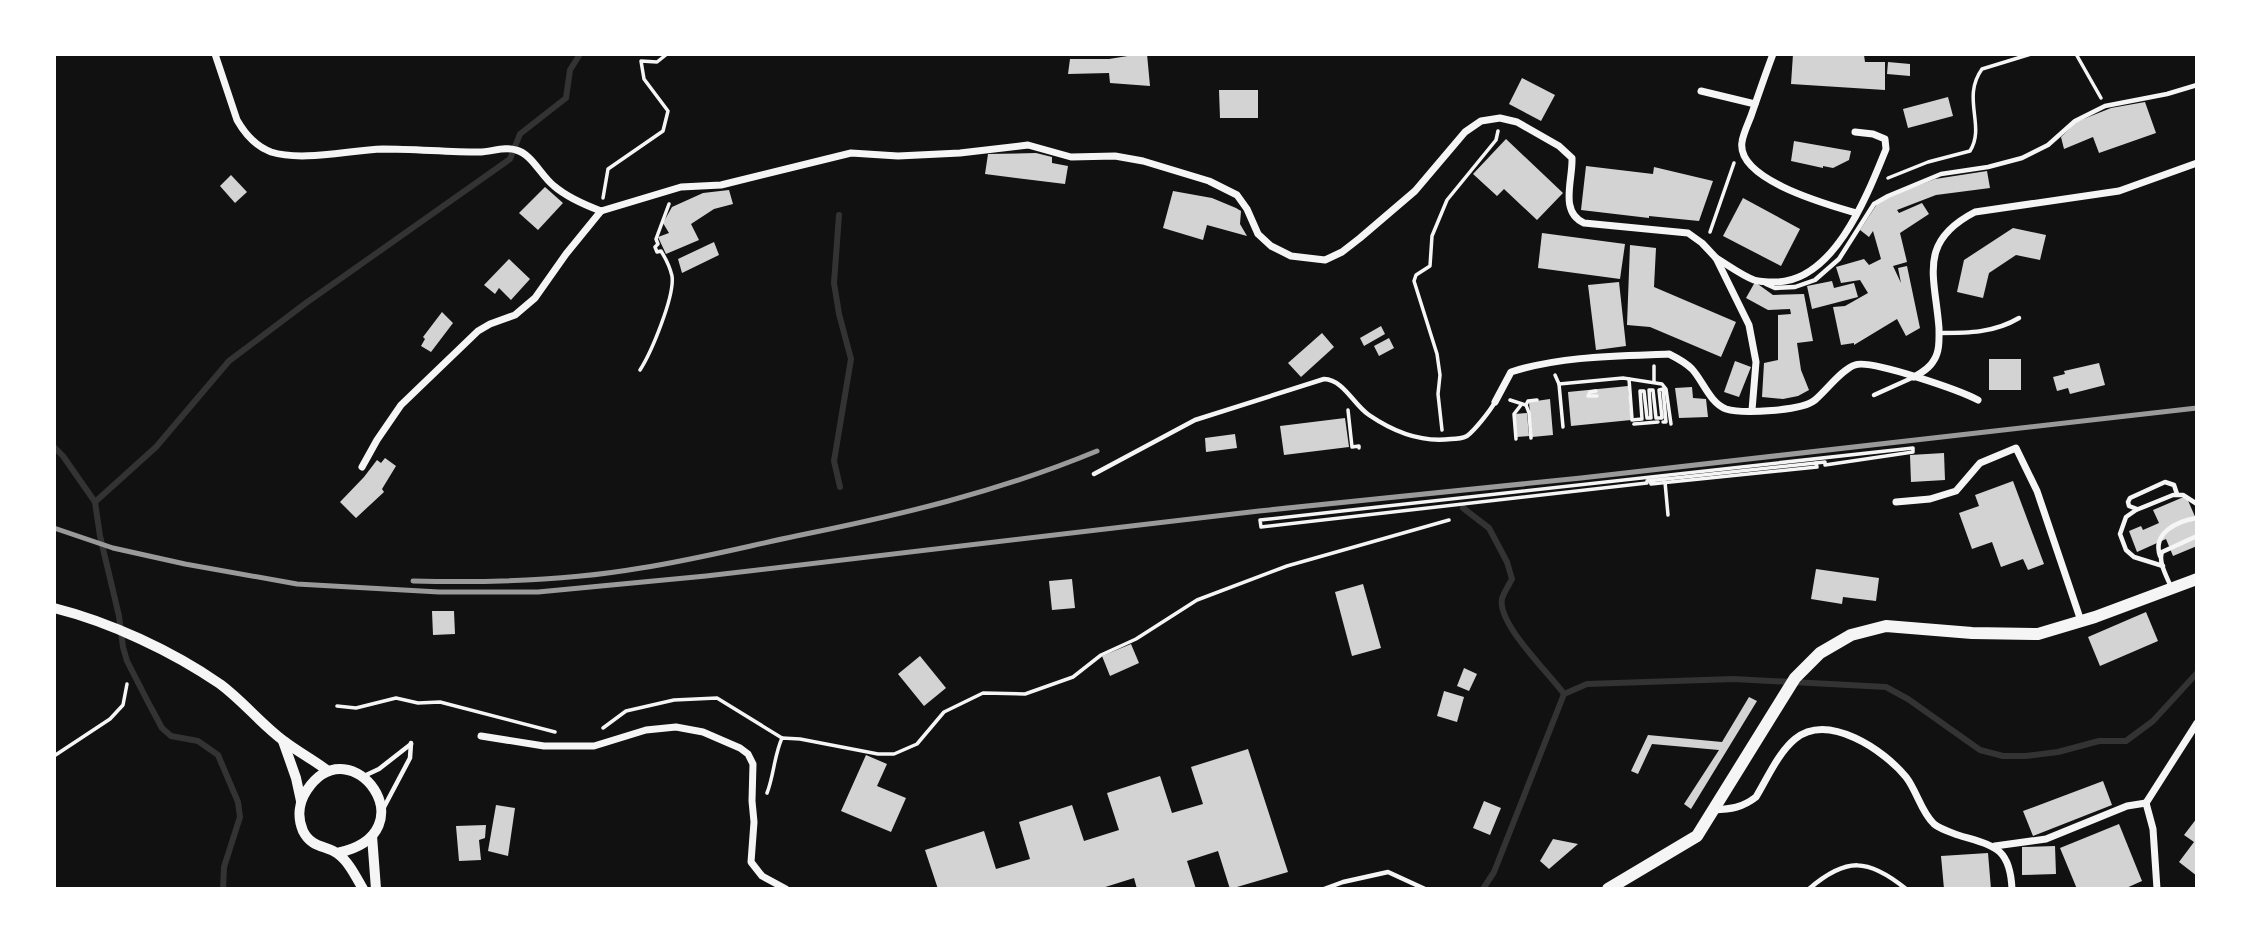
<svg xmlns="http://www.w3.org/2000/svg" width="2251" height="943" font-family="'Source Sans 3',sans-serif">
<rect width="100%" height="100%" fill="#111"/>
<g fill="none" stroke-linecap="round" stroke-linejoin="round">
<!-- stream -->
<g stroke="#333" stroke-width="6">
<polyline points="839,215 834,283 839,314 851,359 834,461 840,487"/>
<polyline points="54,447 63,456 95,502 100,536 119,616 123,647 127,661 148,702 162,728 171,736 198,741 218,755 238,802 240,817 224,867 223,889"/>
<polyline points="95,502 156,447 229,361 306,303 510,159 520,134 566,98 570,70 580,54"/>
<path d="M1463,508L1489,528L1507,562L1512,579C1509,585 1504,592 1502,599C1497,624 1550,674 1564,694"/>
<polyline points="1483,889 1494,872 1564,694 1587,684 1733,679 1886,687 1908,699 1980,750 2003,756 2025,756 2058,752 2099,741 2126,741 2153,721 2197,673"/>
</g>
</g>
<!-- building -->
<g fill="#d3d3d3">
<polygon points="1140,54 1147,54 1150,86 1110,83 1109,73 1068,74 1070,59 1109,59"/>
<polygon points="1793,54 1860,54 1864,55 1865,62 1885,62 1885,90 1791,84"/>
<polygon points="1888,62 1910,64 1910,76 1887,74"/>
<polygon points="1522,78 1555,95 1541,121 1509,104"/>
<polygon points="1219,90 1258,90 1258,118 1220,118"/>
<polygon points="1948,97 1953,116 1908,128 1903,109"/>
<polygon points="2145,102 2156,133 2099,153 2093,137 2064,149 2061,137 2076,122 2111,108"/>
<polygon points="1506,139 1563,193 1537,220 1504,189 1497,196 1473,174"/>
<polygon points="1794,141 1851,151 1849,160 1833,168 1823,166 1823,168 1791,161"/>
<polygon points="1036,153 1052,157 1052,163 1068,166 1065,184 985,174 988,154"/>
<polygon points="1586,166 1653,174 1654,167 1713,181 1699,221 1649,216 1649,218 1581,210"/>
<polygon points="1987,171 1990,188 1936,195 1897,210 1899,213 1922,203 1929,214 1900,233 1907,262 1893,266 1901,283 1898,268 1907,266 1920,328 1906,336 1897,319 1854,345 1854,343 1841,345 1833,307 1845,306 1868,293 1860,280 1841,283 1836,267 1864,259 1869,265 1881,259 1873,231 1869,237 1860,230 1877,204 1890,196 1935,179"/>
<polygon points="231,175 247,192 235,203 220,186"/>
<polygon points="545,187 563,203 538,230 519,213"/>
<polygon points="729,190 733,204 714,209 691,224 699,240 666,254 658,237 669,233 663,223 672,207 703,193"/>
<polygon points="1173,191 1212,198 1236,208 1241,211 1240,224 1247,236 1207,225 1203,240 1163,228"/>
<polygon points="1743,198 1800,229 1781,266 1723,236"/>
<polygon points="2013,228 2046,235 2040,260 2016,255 1989,273 1983,298 1957,292 1964,260"/>
<polygon points="1542,233 1625,244 1620,279 1538,268"/>
<polygon points="714,242 719,255 682,273 678,259"/>
<polygon points="1630,245 1656,248 1654,287 1736,322 1721,357 1650,327 1627,325"/>
<polygon points="509,259 530,279 511,300 499,288 495,294 484,285"/>
<polygon points="1832,281 1834,288 1854,283 1858,297 1812,309 1807,286"/>
<polygon points="1619,282 1626,346 1596,350 1588,285"/>
<polygon points="1755,282 1773,295 1804,294 1813,341 1797,343 1801,370 1809,390 1798,396 1783,399 1762,397 1764,363 1778,360 1778,315 1791,314 1790,309 1768,310 1746,298"/>
<polygon points="442,312 453,323 431,352 421,346 425,339 423,337"/>
<polygon points="1381,326 1385,334 1364,346 1360,338"/>
<polygon points="1322,333 1334,347 1301,377 1288,363"/>
<polygon points="1389,338 1394,348 1379,356 1374,346"/>
<rect x="1989" y="359" width="32" height="31"/>
<polygon points="1735,361 1751,367 1739,397 1724,392"/>
<polygon points="2099,363 2105,385 2070,394 2068,388 2057,391 2053,377 2065,374 2064,371"/>
<polygon points="1628,386 1631,420 1571,426 1568,392"/>
<polygon points="1692,387 1693,398 1706,399 1708,417 1679,418 1675,388"/>
<polygon points="1550,399 1553,435 1532,437 1529,402"/>
<polygon points="1527,413 1529,436 1517,437 1515,414"/>
<polygon points="1345,418 1349,447 1284,455 1280,426"/>
<polygon points="1235,434 1237,448 1206,452 1205,438"/>
<polygon points="1944,453 1945,480 1911,482 1910,455"/>
<polygon points="385,458 396,466 382,489 384,492 356,518 340,502 364,477 377,460 381,463"/>
<polygon points="2013,481 2044,564 2028,570 2023,559 2001,567 1992,542 1972,549 1959,513 1979,506 1975,495"/>
<polygon points="2186,496 2197,521 2197,546 2173,556 2166,539 2137,552 2129,531 2141,526 2143,530 2159,523 2153,510"/>
<polygon points="1816,569 1879,578 1876,601 1843,597 1842,604 1811,599"/>
<polygon points="1072,579 1075,608 1052,610 1049,581"/>
<polygon points="1363,584 1381,648 1352,656 1335,592"/>
<polygon points="432,611 454,611 455,634 433,635"/>
<polygon points="2146,612 2158,641 2100,666 2088,637"/>
<polygon points="1131,644 1139,663 1110,676 1102,656"/>
<polygon points="920,656 946,688 924,706 898,674"/>
<polygon points="1464,668 1477,674 1469,691 1457,686"/>
<polygon points="1444,691 1464,697 1457,722 1437,716"/>
<polygon points="1749,697 1757,701 1691,809 1684,804 1719,750 1652,744 1638,774 1631,771 1648,735 1722,742"/>
<polygon points="1248,749 1288,872 1230,889 1218,851 1187,861 1196,889 1137,889 1134,878 1099,889 938,889 925,850 984,831 996,869 1030,859 1019,822 1072,805 1084,841 1119,830 1107,793 1160,776 1172,813 1203,804 1191,767"/>
<polygon points="866,755 887,764 877,786 906,798 891,832 841,811"/>
<polygon points="2103,781 2112,805 2033,836 2023,811"/>
<polygon points="1484,801 1501,808 1490,835 1473,828"/>
<polygon points="496,805 515,808 508,856 488,851"/>
<polygon points="2197,818 2197,876 2179,862 2194,842 2184,835"/>
<polygon points="2119,824 2142,881 2124,889 2077,889 2060,848"/>
<polygon points="486,825 485,838 479,840 481,860 459,861 456,826"/>
<polygon points="1553,839 1578,844 1549,869 1540,861"/>
<polygon points="2055,846 2056,874 2022,875 2022,847"/>
<polygon points="1988,853 1991,889 1944,889 1941,856"/>
</g>
<g fill="none" stroke-linecap="round" stroke-linejoin="round">
<!-- path -->
<g stroke="#f5f5f5" stroke-width="3.5">
<polyline points="2076,54 2101,98"/>
<path d="M1888,178L1928,162L1970,151C1986,126 1961,98 1982,69L2031,54"/>
<polyline points="603,198 608,169 663,131 668,111 644,79 641,61 657,62 667,54"/>
<polyline points="1710,232 1734,163"/>
<path d="M640,370C651,353 675,296 672,276C670,267 666,259 661,251L657,252L655,247L658,244L656,239L669,204"/>
<polyline points="1555,375 1559,384 1623,378 1662,384 1666,389 1671,424"/>
<polyline points="1629,379 1632,419"/>
<polyline points="1654,382 1654,366"/>
<polyline points="1559,384 1563,427"/>
<polyline points="1596,391 1590,392 1588,396 1597,396"/>
<polyline points="1510,400 1526,405 1528,401 1537,400"/>
<polyline points="1526,405 1529,413 1531,438"/>
<polyline points="1348,410 1352,447 1359,446 1359,448"/>
<polyline points="1632,420 1642,419 1640,391 1644,391 1647,418 1651,418 1649,390 1653,390 1656,418 1662,418 1659,390 1663,389 1666,422 1663,422"/>
<polyline points="1634,424 1658,422"/>
<polyline points="1442,430 1438,394 1440,375 1437,354 1414,281 1416,275 1430,266 1432,236 1447,200 1496,140 1498,131"/>
<polyline points="1516,439 1514,414 1521,405"/>
<polygon points="1913,448 1913,452 1825,465 1825,462 1816,463 1647,481 1647,483 1261,527 1260,520"/>
<polyline points="1650,481 1651,484 1817,467 1816,463"/>
<polyline points="1665,482 1668,515"/>
<polyline points="337,706 356,708 396,698 418,703 440,702 555,732"/>
<polyline points="603,728 626,711 674,700 717,698 782,738"/>
<polyline points="54,756 110,719 123,705 127,684"/>
<path d="M767,793C774,775 774,756 782,738L800,739L878,754H894L917,744L944,712L983,693L1025,694L1073,677L1101,655L1136,639L1197,600L1287,566L1449,520"/>
</g>
<!-- service -->
<g stroke="#f5f5f5" stroke-width="4.5">
<polyline points="1766,284 1775,288 1795,287 1815,280 1839,259 1874,204 1888,196 1941,174 1988,167 2022,158 2048,145 2075,121 2105,106 2167,94 2197,85"/>
<path d="M1939,333C1968,333 1994,333 2019,318"/>
<polyline points="1874,395 1914,377"/>
<path d="M1094,474L1195,420L1324,379C1344,380 1353,404 1369,415C1394,432 1421,443 1451,439C1456,439 1463,438 1467,436C1475,430 1490,411 1495,402"/>
<polyline points="2137,509 2129,506 2128,502 2130,498 2165,482 2174,485 2177,494"/>
<path d="M2160,556C2152,533 2177,521 2197,518"/>
<polyline points="2163,566 2134,557 2126,550 2120,534 2126,517 2136,510 2173,495 2183,495 2197,504"/>
<path d="M2171,587C2167,577 2158,562 2162,552L2197,536"/>
<polyline points="364,776 379,769 411,744"/>
<polyline points="383,809 410,758 411,743"/>
<polyline points="1324,889 1343,882 1388,872 1425,889"/>
<path d="M1809,889C1846,857 1868,858 1906,889"/>
</g>
<!-- minor -->
<g stroke="#f5f5f5" stroke-width="7">
<path d="M215,54L237,120C245,134 255,146 271,152C303,162 349,150 383,149C415,149 447,152 479,152C491,152 505,146 516,150C532,154 541,176 554,186C568,198 585,205 601,211L681,187L721,185L851,153L898,156L960,153L1028,145L1071,157L1115,156L1143,161L1209,181L1237,195L1247,209L1258,234L1271,246L1291,256L1325,260L1342,252L1360,238L1415,191L1465,132L1481,121L1500,118L1517,122L1559,146L1572,158C1573,180 1559,212 1584,223L1688,233L1702,243L1716,258L1749,325L1756,362L1752,410"/>
<path d="M1773,54C1765,75 1758,96 1751,116C1748,124 1743,134 1742,142C1736,180 1829,205 1856,213"/>
<polyline points="1701,91 1755,104"/>
<path d="M1716,258C1728,265 1741,275 1754,280C1760,282 1769,282 1775,282C1834,282 1867,196 1886,149L1885,139L1873,134L1855,132"/>
<path d="M1914,377C1921,373 1930,368 1934,360C1940,351 1939,338 1939,328C1935,276 1917,242 1975,212L2119,191L2197,163"/>
<path d="M1495,402L1511,372C1561,356 1617,356 1669,354C1677,358 1685,362 1692,369C1703,381 1710,403 1726,409C1742,414 1802,411 1815,400C1826,391 1842,369 1855,365C1871,359 1961,391 1978,400"/>
<polyline points="362,467 377,440 401,405 478,331 490,324 515,315 535,298 566,254 601,211"/>
<polyline points="1896,502 1930,499 1956,491 1980,463 2016,448 2037,491 2081,621"/>
<polyline points="481,736 544,746 594,746 646,730 676,727 703,732 740,748 748,754 753,764 752,801 754,822 751,862 762,876 786,889"/>
<path d="M1713,810C1731,809 1742,808 1756,797C1767,779 1778,753 1795,739C1828,712 1884,750 1906,777C1917,791 1921,812 1934,824C1940,829 1950,832 1958,835C1993,846 2010,846 2012,889"/>
<polyline points="1995,846 2046,839 2127,806 2146,803"/>
<polyline points="2157,889 2153,829 2146,803 2197,723"/>
</g>
<!-- tertiary -->
<g stroke="#f5f5f5" stroke-width="10">
<path d="M54,608C110,622 172,651 220,684C243,701 261,724 284,741C298,752 314,760 328,771"/>
<polyline points="283,741 296,778 301,801"/>
<polyline points="372,836 376,889"/>
<path d="M337,853C432,833 351,724 307,790C299,802 297,817 303,831C312,849 327,845 338,854C349,862 356,877 363,889"/>
</g>
<!-- secondary -->
<polyline stroke="#f5f5f5" stroke-width="12" points="1608,889 1697,836 1795,678 1820,653 1851,635 1886,626 1972,633 2038,634 2095,617 2197,579"/>
<!-- rail -->
<g stroke="#9a9a9a" stroke-width="5">
<polyline points="54,528 113,548 185,564 297,584 439,592 538,592 706,576 1259,511 1581,478 2197,408"/>
<path d="M413,581C489,583 566,581 641,568C693,560 744,547 796,536C900,515 998,492 1097,451"/>
</g>
</g>
<!-- border -->
<rect width="2251" height="943" fill="none" stroke="#ffffff" stroke-width="112"/>
</svg>
